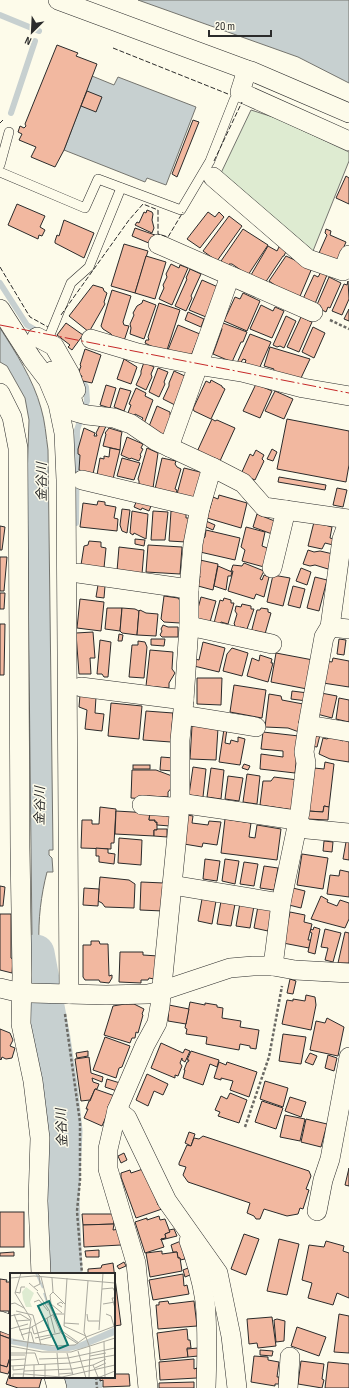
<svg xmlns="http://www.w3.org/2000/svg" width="349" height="1388" font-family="'Sofia Sans Condensed','Noto Sans JP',sans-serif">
<rect width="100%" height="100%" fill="#fdfbea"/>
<!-- green -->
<polygon fill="#deebd1" stroke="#74746e" points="251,110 276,118 349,152 349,161 313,251 221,173"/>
<!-- water -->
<g fill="#c7d0d0" stroke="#74746e">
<polygon points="138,0 349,0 349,83 298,57"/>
<polygon points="92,76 114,85 118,77 196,107 166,185 147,178 145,182 64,150"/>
<path d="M0,328C16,353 33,379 41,408C45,421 46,436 48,450L53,850H49V855L52,858L53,872H47C41,895 38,920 39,944C39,948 38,953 39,956C42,966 49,975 52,985L36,984L32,940L27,478L29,420L25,398L7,366L0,362Z"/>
</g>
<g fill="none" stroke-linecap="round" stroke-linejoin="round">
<!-- stream -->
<g stroke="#c7d0d0" stroke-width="6">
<polyline points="0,15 39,31"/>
<polyline points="11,113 35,41"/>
<polyline points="0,283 27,325 39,332"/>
<polyline points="76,523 77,430 87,401 86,387 80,378"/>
</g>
<!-- river -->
<g stroke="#c7d0d0" stroke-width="37">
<polyline points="36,953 52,1039 60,1093 64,1131 61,1197 64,1274"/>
<polyline points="82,1377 84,1388"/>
</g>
</g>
<!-- building -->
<g fill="#f2b8a0" stroke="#2b2b2b">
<polygon points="57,45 78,53 76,56 97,64 64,150 55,167 31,157 36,147 19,140 22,134 18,132 20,126 24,128 26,126 25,124"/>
<polygon points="87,91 102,97 96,112 81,106"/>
<polygon points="193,120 199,122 177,177 172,174"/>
<polygon points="346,176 349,178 349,204 336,198"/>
<polygon points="17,204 45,216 40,227 45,230 42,236 39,235 38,239 8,225"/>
<polygon points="147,210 152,212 153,214 152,220 154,228 152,233 135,225 137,222 139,223 144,212 146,213"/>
<polygon points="208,212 215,217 219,212 224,217 200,248 187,239"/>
<polygon points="229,216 242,226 217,261 203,251"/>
<polygon points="64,220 94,233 84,258 55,243 55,241 57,235 59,236"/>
<polygon points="135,228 155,235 151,244 132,236"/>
<polygon points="243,229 268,245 248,275 232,264 229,264 228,268 219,264"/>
<polygon points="326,229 331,231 330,235 346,242 338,261 319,253 327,235 325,233"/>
<polygon points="124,244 148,251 135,293 111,286"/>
<polygon points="280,245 287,249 284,256 283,256 265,283 251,275 268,246 277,251"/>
<polygon points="146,256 166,262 155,299 135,293"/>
<polygon points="286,256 312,268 298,301 269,281"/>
<polygon points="171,264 179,268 180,265 188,268 172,305 159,299 164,288 163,285 167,277 166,274"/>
<polygon points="190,269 201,274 191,296 192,298 186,311 175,306 187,279 186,278"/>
<polygon points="321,272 327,275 314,306 302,301 314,275 318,277"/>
<polygon points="329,277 341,283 330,308 328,307 326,312 316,307"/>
<polygon points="202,280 218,287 206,317 189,310"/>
<polygon points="348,281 349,299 342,315 332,311 344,284 347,285"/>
<polygon points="93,285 103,288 104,291 107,293 104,302 105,304 89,332 69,316"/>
<polygon points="112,290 131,296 123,322 124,325 129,326 124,341 113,337 111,334 103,329 101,326"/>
<polygon points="243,293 260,301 247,331 224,321 235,297 240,299"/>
<polygon points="143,300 156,305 144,339 130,334 131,328 130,324 134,315 133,313 137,306 142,303"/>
<polygon points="159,303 180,310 167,350 155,348 145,343 146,340 149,340 148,337"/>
<polygon points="261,305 273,311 275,307 284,311 272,338 250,329"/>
<polygon points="349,309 349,321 344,319"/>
<polygon points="188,312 204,319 201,327 185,320"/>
<polygon points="286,316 296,321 284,348 280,346 277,347 273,345"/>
<polygon points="301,317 312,322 299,352 287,347"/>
<polygon points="66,323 83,335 72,350 68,347 70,345 57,335"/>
<polygon points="223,323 247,332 243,342 241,342 232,362 213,354 222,329 221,327"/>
<polygon points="178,325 200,334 191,356 168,350"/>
<polygon points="313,327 325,333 314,358 302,352"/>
<polygon points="250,334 271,342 259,369 245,363 246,360 243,359 240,364 237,363"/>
<polygon points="270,347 310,359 301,378 273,372 274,369 264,366"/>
<polygon points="85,349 101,355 92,383 83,381 81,379 82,376 78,374 81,366 80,365"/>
<polygon points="124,359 137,367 131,384 117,379"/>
<polygon points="144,362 154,367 151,374 152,377 146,390 136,385 141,374 141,371"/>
<polygon points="158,368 168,372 164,382 165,384 159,397 149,392"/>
<polygon points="174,371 187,377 175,405 163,399 169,386 169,383"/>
<polygon points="211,380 222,386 222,387 225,389 211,419 194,411 193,409 206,381 210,383"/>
<polygon points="256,384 272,391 260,418 243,411"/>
<polygon points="106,385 116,388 110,408 100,405"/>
<polygon points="120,388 131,391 124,411 114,407"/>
<polygon points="136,388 146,393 145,396 153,400 144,424 140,422 143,418 135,414 134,416 128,413 131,405 129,404"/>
<polygon points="275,391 293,399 284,419 265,411"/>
<polygon points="157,406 170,412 170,415 178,418 170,438 148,429"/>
<polygon points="212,419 215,421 217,420 235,428 220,461 196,454"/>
<polygon points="287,419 349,431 349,465 346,482 277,469"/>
<polygon points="101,423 106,426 101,438 93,474 79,470 80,455 78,454 78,449 84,428 95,433 94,436 97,436 96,433"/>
<polygon points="109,428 122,432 121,437 120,450 103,446 106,434 105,433"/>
<polygon points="127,437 143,444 141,448 143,449 140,455 141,456 139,461 131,458 130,459 121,455"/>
<polygon points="110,448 120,450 113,479 97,475 100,458 104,459 104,456 109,457"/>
<polygon points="147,448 158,453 153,488 139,484 139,481 138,479"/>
<polygon points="272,449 277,452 273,461 267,459"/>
<polygon points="256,450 264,455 262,459 264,461 255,480 241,474 250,454 253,456"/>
<polygon points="122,458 140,463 134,480 117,476"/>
<polygon points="162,458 176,461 175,464 177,467 181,469 175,489 177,490 176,494 155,489"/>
<polygon points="184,468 204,473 197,499 177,494"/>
<polygon points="279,477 326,485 325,490 278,482"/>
<polygon points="337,488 347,490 343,507 333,505"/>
<polygon points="219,495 247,503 241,528 207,518 213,497 218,499"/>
<polygon points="137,500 151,506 149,511 142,508 141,510 134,507"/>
<polygon points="98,501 105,502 105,505 116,507 114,518 118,519 117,531 80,527 83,503 97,505"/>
<polygon points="122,509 130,510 127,533 122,531 120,525"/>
<polygon points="132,511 148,514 146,539 134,533 133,535 130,533"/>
<polygon points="153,511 168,512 165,540 151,540"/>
<polygon points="171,511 186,512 186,518 189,518 186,542 169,541"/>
<polygon points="257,514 277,522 272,534 253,527"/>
<polygon points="206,521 215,525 213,530 204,526"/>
<polygon points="314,522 332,527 330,538 334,539 333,545 325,543 322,549 308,546"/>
<polygon points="0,526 5,527 2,550 0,550"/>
<polygon points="246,527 265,532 262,546 270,549 264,567 242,561 245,550 241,547"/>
<polygon points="206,530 240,538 235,560 200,552 203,539 205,537"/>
<polygon points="135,539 145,540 144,546 135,544"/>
<polygon points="89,541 101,542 101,547 106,548 104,568 81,565 84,546 88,545"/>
<polygon points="148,545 182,547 180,574 146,572"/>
<polygon points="119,547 144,550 142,574 117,571"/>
<polygon points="308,550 314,552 320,551 333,554 328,569 315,565 310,566 303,564"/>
<polygon points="0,557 7,557 4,591 0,591"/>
<polygon points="200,560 218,564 213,590 198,586 200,576 196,575"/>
<polygon points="244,563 264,571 260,579 262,580 264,575 269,577 264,597 256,594 254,599 228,591 233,571 231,571 233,565 242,566"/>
<polygon points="218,566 232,572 231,576 228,576 226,590 214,586"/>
<polygon points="301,568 311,572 307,585 296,581"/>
<polygon points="273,575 290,578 283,606 267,602"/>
<polygon points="315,577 327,580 319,611 307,608"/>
<polygon points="98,585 105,586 104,598 96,597"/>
<polygon points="293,586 305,589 300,608 288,605"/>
<polygon points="0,593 5,593 4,609 0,609"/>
<polygon points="164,596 178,598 181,602 180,623 164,622 161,619"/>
<polygon points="201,597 216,601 210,622 197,619 196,616"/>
<polygon points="224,598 231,600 231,603 234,603 228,624 221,622 220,625 214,623 220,600 223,601"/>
<polygon points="80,599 104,602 101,631 77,628"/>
<polygon points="242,604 251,606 251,609 254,609 247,629 240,627 239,629 234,628 235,625 234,624 237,614 235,611 236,606 241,607"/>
<polygon points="107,608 122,608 120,631 105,629"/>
<polygon points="122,608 135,609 139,611 137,635 122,633 120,631"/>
<polygon points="261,608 268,609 268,612 271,613 265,634 251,633 257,610 260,610"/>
<polygon points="140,610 146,613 158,614 156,636 137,635 139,611"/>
<polygon points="0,624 5,624 4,675 0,675"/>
<polygon points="163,625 168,627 178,627 178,637 162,637 160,635 162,631 161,629"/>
<polygon points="93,632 95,658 90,658 91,674 79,674 76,633"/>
<polygon points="119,634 123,635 122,641 118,641"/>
<polygon points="151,639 165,639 164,646 151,645"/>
<polygon points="339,639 346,640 344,655 337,654"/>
<polygon points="100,640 111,642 108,677 104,677 102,674 97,674"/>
<polygon points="138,641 145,642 147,647 144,678 129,677 132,645 138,645"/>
<polygon points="203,642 225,648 219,672 194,666 195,659 199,660"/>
<polygon points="232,648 248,653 242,676 223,671 227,654"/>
<polygon points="150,650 173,652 172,669 175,673 169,683 169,688 146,686"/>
<polygon points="276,653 313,660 307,689 271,682"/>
<polygon points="260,655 272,659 271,663 273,663 268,682 247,676 252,658 259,661"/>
<polygon points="333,658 349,661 349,687 323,683 326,661 332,662"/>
<polygon points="197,678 222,678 221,705 197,704"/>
<polygon points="234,685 266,690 262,718 230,712"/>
<polygon points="292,691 308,693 307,701 291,699"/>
<polygon points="321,693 337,696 332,718 317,714"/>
<polygon points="269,694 281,696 282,700 303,704 299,732 288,728 265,727"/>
<polygon points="80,695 96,697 95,713 104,714 102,731 85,729 87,710 79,707"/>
<polygon points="339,698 349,700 349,722 336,719"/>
<polygon points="111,703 142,706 139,739 108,736"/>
<polygon points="146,711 173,713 171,742 143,740"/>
<polygon points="192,726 218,728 216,760 190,759"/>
<polygon points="224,729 227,729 225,743 230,744 231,740 238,742 238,737 245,739 240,765 219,762"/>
<polygon points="263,732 299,736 295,773 260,769 261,754 283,757 283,751 261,749"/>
<polygon points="314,734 320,735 317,747 311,746"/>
<polygon points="331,736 343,741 344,740 349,742 349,762 330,759 319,754 323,738 327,739"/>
<polygon points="161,757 174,758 173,771 160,770"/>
<polygon points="325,762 334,764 329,807 324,806 323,812 308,811 314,768 324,769"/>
<polygon points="244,764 250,766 248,770 242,768"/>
<rect x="133" y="765" width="17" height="4"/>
<polygon points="193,767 206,769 203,797 189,795"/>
<polygon points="211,768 224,770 221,799 207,797"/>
<polygon points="132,770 156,770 172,776 173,786 168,792 168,797 147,796 147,799 131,798"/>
<polygon points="247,774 260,776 257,804 243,802"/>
<polygon points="228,776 243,778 239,801 225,799"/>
<polygon points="274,777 298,780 294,810 260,805 263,781 271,781"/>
<polygon points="324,806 329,807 328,820 307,819 308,811 323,812"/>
<polygon points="100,807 116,809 114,843 111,843 111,849 81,848 82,820 92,820 92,824 99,824"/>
<polygon points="116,811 150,813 149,820 155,820 155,822 157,822 157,830 154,830 154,836 115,834"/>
<polygon points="150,812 166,813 166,816 170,817 170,826 157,825 157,822 155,822 155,820 149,820"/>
<polygon points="187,815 193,816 192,823 208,825 209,821 221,822 217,845 203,843 202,847 184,844"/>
<polygon points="225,819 251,823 249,837 255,838 257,825 281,829 277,860 221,853"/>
<polygon points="157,829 167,829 167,837 154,836 154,830 157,830"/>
<polygon points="119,838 142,840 141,865 118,863"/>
<polygon points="324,841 333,842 332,852 323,851"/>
<polygon points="346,842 349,842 349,860 343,859"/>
<polygon points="96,848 108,849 108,853 115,854 114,864 99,862 99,856 96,856"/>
<polygon points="302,854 328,858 323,889 297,885"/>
<polygon points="205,859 220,861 217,881 203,879"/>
<polygon points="225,859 239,861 235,884 222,881"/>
<polygon points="244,862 258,864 254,886 240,884"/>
<polygon points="264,866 278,868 274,890 260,888"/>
<polygon points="340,870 349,872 349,897 327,894 330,875 339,876"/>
<polygon points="100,877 129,880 135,884 134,908 105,907 102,903 98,901"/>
<polygon points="141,882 164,883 163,911 140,910"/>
<polygon points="0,886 5,887 3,906 0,906"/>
<polygon points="84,888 99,889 98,906 83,905"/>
<polygon points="293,888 305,891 301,908 289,905"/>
<polygon points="321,896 328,900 327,902 337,906 340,900 349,903 349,919 345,928 311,919"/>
<polygon points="202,899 216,901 212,924 198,921"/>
<polygon points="221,901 235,904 231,926 217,924"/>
<polygon points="240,903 254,906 250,928 236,926"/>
<polygon points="258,906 272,909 268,931 254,928"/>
<polygon points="290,912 305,915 304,922 312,924 308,940 311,940 309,948 283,943"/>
<polygon points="0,914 11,914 11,958 13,959 12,973 0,970"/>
<polygon points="314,927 320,929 315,954 308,952 312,933 310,932 311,929 313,930"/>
<polygon points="325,929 341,933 333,962 325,960 328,948 321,947"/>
<polygon points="345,932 349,933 349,963 338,963"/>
<polygon points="91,941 99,941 100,944 108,944 109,976 112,975 112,978 109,983 100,982 99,980 85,980 83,977 83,945 91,945"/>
<polygon points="120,952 143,952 143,955 158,956 154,979 149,978 148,980 141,980 141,983 119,982"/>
<polygon points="290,979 296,981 293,994 287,993"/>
<polygon points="306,995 315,997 316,1005 311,1030 282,1024 287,1000 293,1001 293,999 305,1001"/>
<polygon points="190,1002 205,1005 205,1003 217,1005 217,1007 223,1008 222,1018 241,1021 240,1027 259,1030 256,1049 250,1048 250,1046 240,1044 239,1050 206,1044 207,1037 186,1034 187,1029 185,1028"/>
<polygon points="125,1004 134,1004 144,1009 142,1014 143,1015 138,1033 136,1032 135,1038 132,1038 130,1043 104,1035 113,1006"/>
<polygon points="169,1005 189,1009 186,1024 168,1021"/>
<polygon points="327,1018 344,1027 338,1056 310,1050 316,1021 325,1023"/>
<polygon points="0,1029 10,1033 13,1040 10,1046 15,1048 12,1058 6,1059 2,1057 1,1060 0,1059"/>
<polygon points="283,1034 306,1037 301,1064 279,1061"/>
<polygon points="105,1037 130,1046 122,1067 119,1068 116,1078 93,1070"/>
<polygon points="161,1043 183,1053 185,1049 190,1051 185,1062 182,1060 182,1058 180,1063 182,1066 178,1076 175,1075 175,1078 151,1068"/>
<polygon points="88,1051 88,1056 77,1058 76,1053"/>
<polygon points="191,1051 219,1060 217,1067 210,1064 203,1085 183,1078 185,1070 184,1070 187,1062 188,1062 189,1060 187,1060"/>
<polygon points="310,1053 317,1056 313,1065 305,1062"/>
<polygon points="328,1055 337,1058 334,1071 325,1068"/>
<polygon points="89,1057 91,1073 103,1077 102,1082 92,1078 93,1082 99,1084 97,1089 95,1089 90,1100 81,1101 75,1059"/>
<polygon points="219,1062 226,1065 227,1062 257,1072 249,1097 230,1090 233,1081 221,1078 221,1080 214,1078"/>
<polygon points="147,1074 168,1084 163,1095 154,1091 148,1106 136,1100"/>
<polygon points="107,1079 120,1083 117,1091 105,1087"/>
<polygon points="265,1081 288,1088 283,1107 260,1099"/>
<polygon points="95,1089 115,1096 102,1126 84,1118 88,1109 86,1109 89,1101 90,1101"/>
<polygon points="230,1093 247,1100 239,1123 218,1116 220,1112 215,1110 221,1096 227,1099"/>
<polygon points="290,1097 306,1102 301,1117 285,1111"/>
<polygon points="262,1101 283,1108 276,1129 255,1122"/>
<polygon points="285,1115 305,1119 300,1141 280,1137"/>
<polygon points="306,1119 327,1124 321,1147 301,1142"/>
<polygon points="189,1132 195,1134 191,1146 185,1143"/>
<polygon points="203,1136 309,1171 311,1176 306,1189 309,1190 303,1209 300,1208 298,1214 287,1216 264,1209 260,1219 256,1219 254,1216 247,1213 250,1203 188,1182 183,1175 186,1167 179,1165 179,1163 187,1145 191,1146 194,1138 199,1139"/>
<polygon points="124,1153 127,1160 121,1163 118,1156"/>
<polygon points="349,1168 349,1186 345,1185"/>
<polygon points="143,1169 150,1182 158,1205 161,1204 162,1209 136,1218 121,1177 121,1173 130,1170 131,1173"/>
<rect x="0" y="1212" width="24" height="35"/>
<polygon points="82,1214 113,1214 114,1224 83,1225"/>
<polygon points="159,1216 160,1220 165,1219 170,1232 165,1234 166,1238 161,1239 164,1247 145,1253 135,1222 147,1218 147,1220"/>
<polygon points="114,1224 113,1230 120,1229 121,1245 84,1247 83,1225"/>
<polygon points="174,1229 177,1236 161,1240 161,1239 166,1238 165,1234 170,1232 169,1230"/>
<polygon points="244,1234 259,1239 246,1275 231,1269"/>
<polygon points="279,1239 299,1244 287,1295 267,1291"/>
<polygon points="181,1241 185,1259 180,1260 180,1258 178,1258 177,1252 173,1252 171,1245"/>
<polygon points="326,1241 344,1246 343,1251 349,1253 349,1298 337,1293 333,1305 308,1298 312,1283 302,1280 309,1245 324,1247"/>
<polygon points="99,1250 99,1257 86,1257 85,1251"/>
<polygon points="162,1251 162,1254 177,1252 178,1258 180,1258 182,1271 150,1277 146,1253"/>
<polygon points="14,1252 14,1256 0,1256 0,1253"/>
<polygon points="124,1262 126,1266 119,1269 117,1266"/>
<polygon points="113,1263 121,1325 114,1326 114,1274 88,1274 88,1269 101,1268 102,1265"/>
<polygon points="188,1268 190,1275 185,1277 183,1270"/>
<polygon points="183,1274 184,1286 187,1285 189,1294 153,1300 149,1280"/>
<polygon points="0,1279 7,1280 6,1282 11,1282 11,1320 8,1318 9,1311 0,1311"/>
<polygon points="168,1301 169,1304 194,1301 197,1326 158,1329 156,1305 159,1305 159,1302"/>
<polygon points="339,1314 349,1316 349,1353 334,1352"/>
<polygon points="272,1317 276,1346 258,1348 257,1343 249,1344 247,1319"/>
<polygon points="277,1319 285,1321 284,1341 276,1342 274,1320"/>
<polygon points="297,1327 326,1337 319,1356 291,1346"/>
<polygon points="0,1329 11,1331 11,1339 0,1335"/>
<polygon points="187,1329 188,1340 190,1340 191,1348 187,1348 188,1357 160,1360 157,1333"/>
<polygon points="0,1335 11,1339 11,1354 7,1367 0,1365"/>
<polygon points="198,1348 198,1356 188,1357 187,1349"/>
<polygon points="260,1350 273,1351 272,1356 260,1355"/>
<polygon points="11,1354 11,1366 8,1374 0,1372 0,1365 7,1367"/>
<polygon points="254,1356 268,1357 268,1360 279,1362 277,1377 279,1377 279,1384 275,1384 275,1386 251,1382"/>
<polygon points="194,1359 194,1369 197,1368 197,1378 160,1380 159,1362"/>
<polygon points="301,1361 324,1364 322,1379 324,1380 322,1388 298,1384"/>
<polygon points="328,1362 349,1364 349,1388 325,1388"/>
<polygon points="114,1366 115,1374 129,1374 130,1386 103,1387 103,1380 100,1381 100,1377 114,1377"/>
<polygon points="11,1370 11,1377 42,1377 39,1388 18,1388 6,1384"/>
<polygon points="194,1382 194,1388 159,1388 159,1383"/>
</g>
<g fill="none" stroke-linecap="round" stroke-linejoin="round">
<defs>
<g id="lane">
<polyline points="0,165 9,132"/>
<polyline points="0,172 85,208 98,179 181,210 210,161 234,100 240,92"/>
<polyline points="47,342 71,283 89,267 121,188"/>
</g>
<g id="street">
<polyline points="58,0 247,70 251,71 349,113"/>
<polyline points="247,70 240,92 349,141"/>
<polyline points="213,177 308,259 343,271 349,255"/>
<polyline points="158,244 313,312"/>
<polyline points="0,309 32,359 48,380 58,404 64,433 66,480 69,994"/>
<polyline points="37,337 54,346 70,374 76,390"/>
<polyline points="91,339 138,353 198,365 242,372 303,388 349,396"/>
<polyline points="52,371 71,396 76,412 87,415 114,418 131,424 156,441 212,467 243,483 264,507 349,519"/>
<polyline points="0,393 12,417 18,448 20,848 22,975 21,1024 33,1081 40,1138 38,1201 41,1274"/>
<polyline points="169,447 230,276"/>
<polyline points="82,480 200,508"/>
<polyline points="272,568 286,510"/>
<polyline points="78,573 189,589"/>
<polyline points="189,626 272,644"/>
<polyline points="330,627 349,629"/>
<polyline points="81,687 184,700"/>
<polyline points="183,715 256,727"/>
<polyline points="308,725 349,732"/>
<polyline points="142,805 171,807 186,804 289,819 307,829 349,833"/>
<polyline points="172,885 281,903"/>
<polyline points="273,966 281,903 300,812 306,763 304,752 309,719 324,637 330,627 342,539 349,520"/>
<polyline points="0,988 21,993 31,993 106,995 148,994 161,991 230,968 253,966 273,966 295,970 349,973"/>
<polyline points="117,1110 127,1118 167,1201 218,1273 231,1336 237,1388"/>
<polyline points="317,1211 323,1180 330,1159 349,1057"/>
<path d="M189,1241C196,1260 202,1281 205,1301C208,1330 207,1359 206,1388"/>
<polyline points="0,1321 11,1325"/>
<polyline points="54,1377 57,1388"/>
<polyline points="148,1388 136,1263 108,1169 108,1149 117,1110 145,1045 157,1023 160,1006 180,805 180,740 184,700 189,626 189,589 193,544 200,508 212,467"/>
<polyline points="288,1388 290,1357"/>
</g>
</defs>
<!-- lane casing -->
<use href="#lane" stroke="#2b2b2b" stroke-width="10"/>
<!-- street casing -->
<use href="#street" stroke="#2b2b2b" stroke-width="20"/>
<!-- path -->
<g stroke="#6a6964" stroke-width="2.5" stroke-dasharray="3 2" stroke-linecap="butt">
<polyline points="330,320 349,329"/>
<polyline points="65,1014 80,1122 80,1180 77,1211 82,1274"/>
<polyline points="245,1127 269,1057 282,986"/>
<polyline points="96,1377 97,1388"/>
</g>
<!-- lane -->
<use href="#lane" stroke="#fdfbea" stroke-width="9"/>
<!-- street -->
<use href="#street" stroke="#fdfbea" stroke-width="19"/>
<!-- fence -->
<g stroke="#2b2b2b" stroke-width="1" stroke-dasharray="5 2" stroke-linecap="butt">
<polyline points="113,48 228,94"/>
<polyline points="0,123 3,120"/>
<polyline points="214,161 242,102"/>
<polyline points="0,267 30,317 48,327"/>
<polyline points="61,315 129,220 143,204 158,210 158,234 168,237 183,212"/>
</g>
<!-- power -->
<polyline stroke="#c62828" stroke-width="1" stroke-dasharray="14 3 2 3" stroke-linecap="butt" points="0,325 349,393"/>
</g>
<g text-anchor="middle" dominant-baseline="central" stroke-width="3" stroke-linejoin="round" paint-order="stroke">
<!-- water labels -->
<g font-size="13" font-style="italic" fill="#2b2b2b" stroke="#fdfbea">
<text transform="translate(42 482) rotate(-90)">金谷川</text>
<text transform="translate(40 806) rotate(-89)">金谷川</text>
<text transform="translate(62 1128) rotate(-93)">金谷川</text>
</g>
</g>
<!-- overview -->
<g transform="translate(10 1273)">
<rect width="105" height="105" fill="#fdfbea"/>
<path d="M16,14L24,20L20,29L22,34H16L13,26L12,19Z" fill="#deebd1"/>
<path d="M44,42L52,60L69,70L105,54V62L73,75L59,78H38L0,71V65L45,74L69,71L51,59Z" fill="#c7d0d0"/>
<path fill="none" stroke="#c7d0d0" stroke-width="2" d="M26,0L33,15M34,20L38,32"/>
<path fill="none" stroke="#a9a89e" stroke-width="1" d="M11,0L5,20L21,46L13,105M27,0L31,4L37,28L52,58L69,70M0,5L24,3L105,10M57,5L54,53L76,63M78,8L74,59L80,75L79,105M19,10L28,18M24,14L30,11L29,2M92,16L103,15L105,19M5,19L10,20L11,14H15M27,19L39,37L45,60M43,19L55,31M105,25H102L105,35M24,29L29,27L38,38M0,31L5,30L14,35M39,31H41L40,22L43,19L42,5M41,31L52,40M93,31L105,29M52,34L47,31L51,29L53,31M6,38L23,42L31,72M4,41L14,67M77,41L78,48H89M96,41L101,43L104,53M43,42L51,60L68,71M0,43L10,41L20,47M6,48L20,47M54,50L69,51M22,54L24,61L39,57M0,56L18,51M9,57L20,55L44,41H54M89,57L93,0M11,62L21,59L24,70M25,65L50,60M3,67L45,73L65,72L76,64L105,53M30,67L41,64L37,45M94,69L95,105M0,73L32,79H61L105,65M68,78L76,105M0,80H25M25,80L29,92M47,80L49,104M57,80L63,102M0,82H15M80,83L96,80M29,86L58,85L105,75M0,87L15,86M35,91V105M83,92L88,104M0,93L61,90L105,82M3,93V97L14,96M85,95L96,90M14,98L62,96L83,92L96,86M14,101L52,104L105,92M49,101L63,100M3,105V101H14M24,105V92M76,105L90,104L105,98"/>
<path fill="#0f766e" fill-opacity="0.15" stroke="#0f766e" stroke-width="2" d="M39,28L58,72L48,76L28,33Z"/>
<rect width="105" height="105" fill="none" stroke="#2b2b2b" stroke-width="2"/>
</g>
<!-- north arrow -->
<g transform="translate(32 32) rotate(204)" stroke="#fdfbea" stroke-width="3" paint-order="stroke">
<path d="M0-3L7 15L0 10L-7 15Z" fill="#2b2b2b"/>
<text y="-6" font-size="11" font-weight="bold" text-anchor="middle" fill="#2b2b2b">N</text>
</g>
<!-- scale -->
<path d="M209 30v6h62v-6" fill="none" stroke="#2b2b2b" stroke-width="2"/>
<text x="215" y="30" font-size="12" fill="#2b2b2b" stroke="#fdfbea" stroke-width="3" paint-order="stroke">20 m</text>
</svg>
